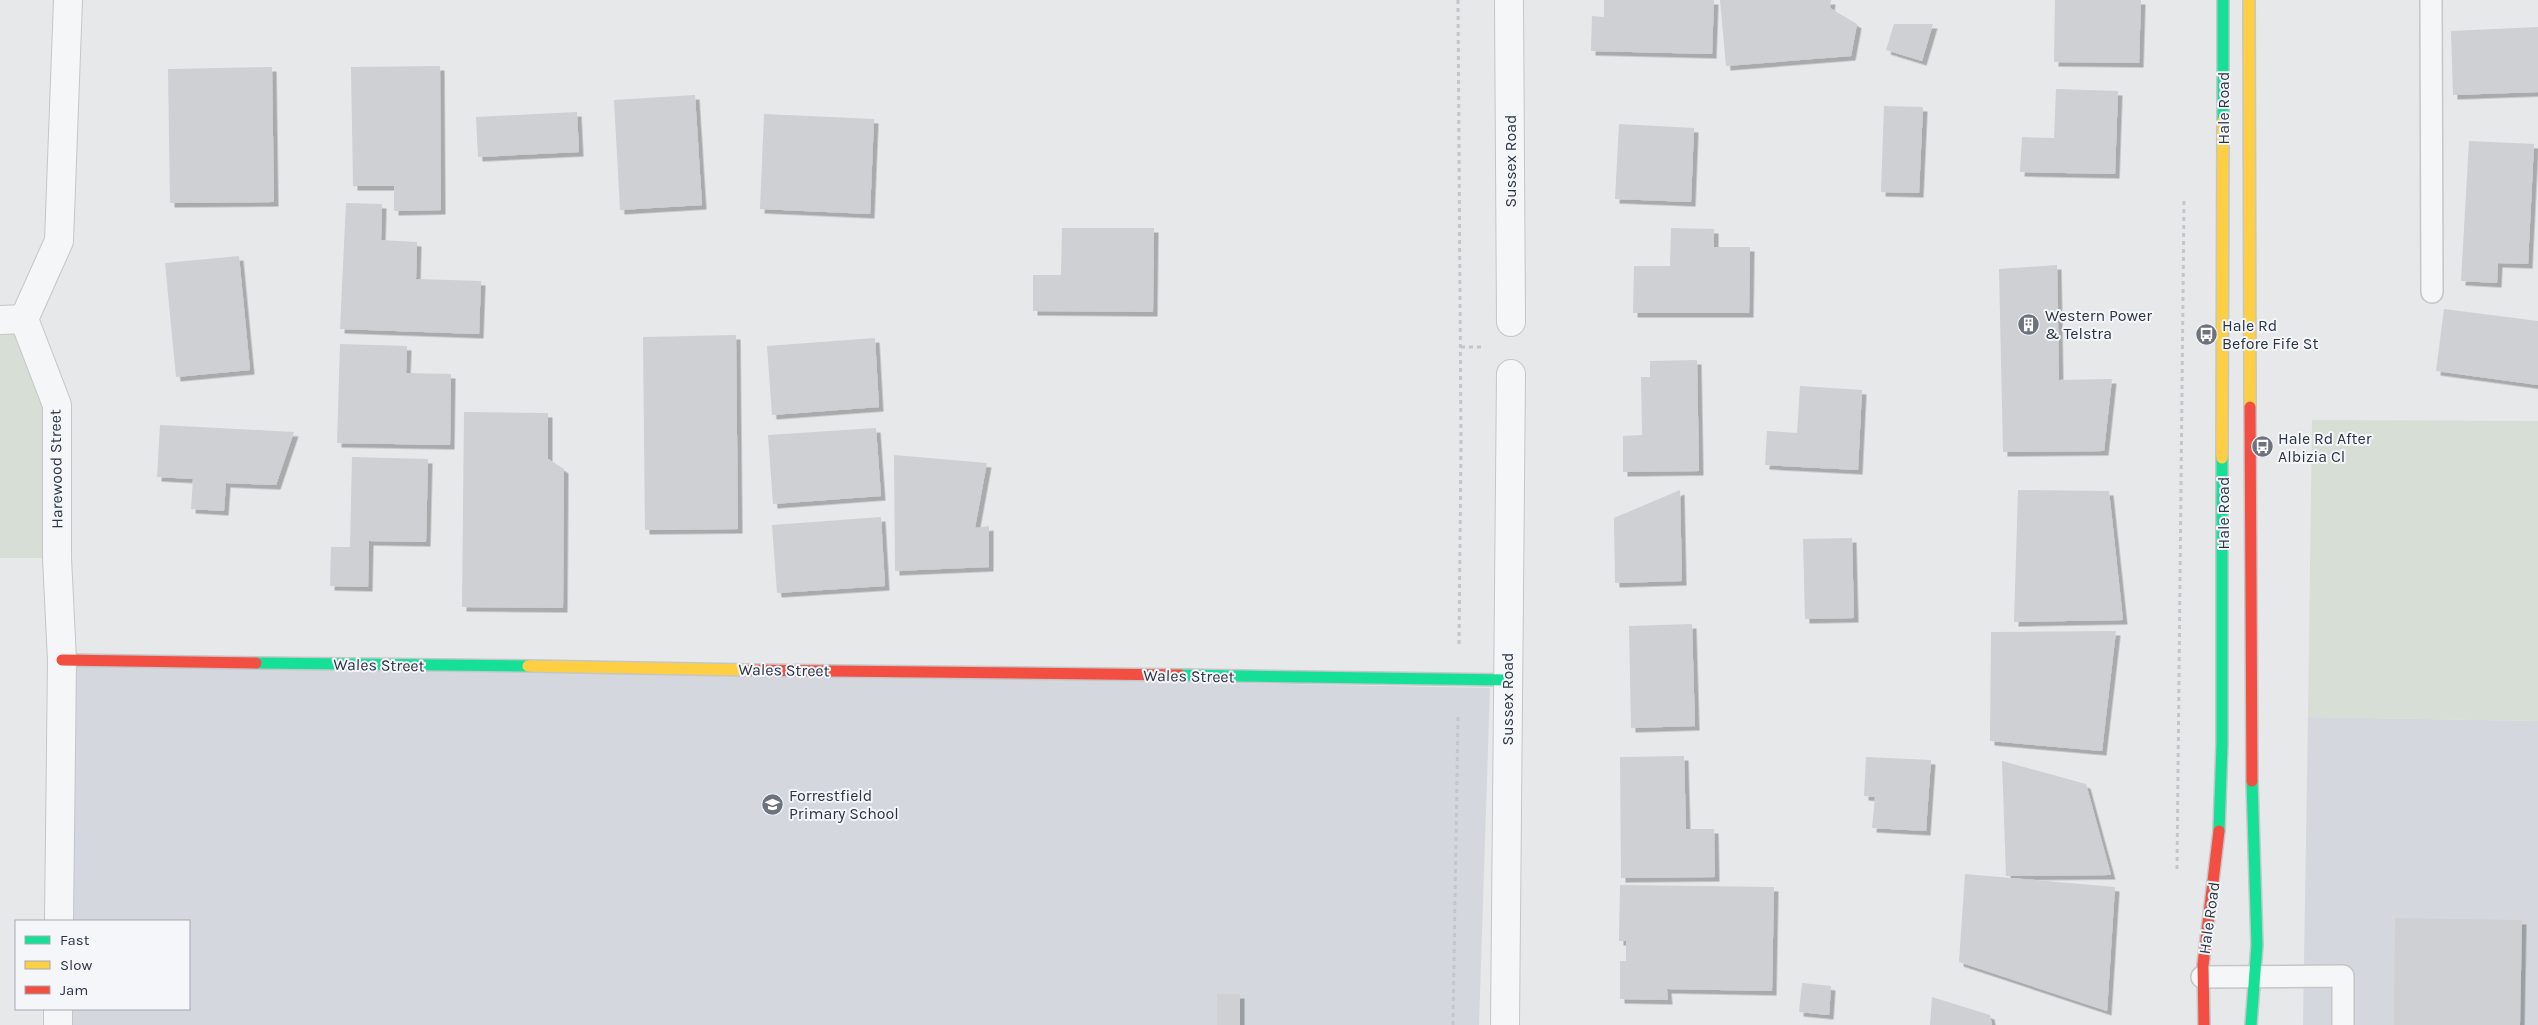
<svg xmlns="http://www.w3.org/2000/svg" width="2538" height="1025" font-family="Karla,sans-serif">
<defs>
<filter id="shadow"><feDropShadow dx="4.5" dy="4.5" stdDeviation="0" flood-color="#0004"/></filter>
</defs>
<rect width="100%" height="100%" fill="#e6e8ea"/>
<!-- built -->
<g fill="#d4d7dd">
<polygon points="62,660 1490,688 1479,1025 58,1025 58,1009 189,1009 189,921 59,921"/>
<polygon points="2308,717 2538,721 2538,1025 2303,1025"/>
</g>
<!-- green -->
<g fill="#d6ded6">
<polygon points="24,319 57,405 57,558 0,558 0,320"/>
<polygon points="2312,420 2538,421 2538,721 2308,717"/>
</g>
<!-- building -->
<g fill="#ced0d3" filter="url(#shadow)">
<polygon points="1604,0 1714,0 1712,54 1591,51 1592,16 1604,17"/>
<polygon points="1720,0 1831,0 1830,8 1857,24 1851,56 1726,66"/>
<polygon points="2055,0 2141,0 2139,63 2054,62"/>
<polygon points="1894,24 1933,24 1922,61 1886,50"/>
<polygon points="2538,27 2538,92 2453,95 2451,31"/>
<polygon points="440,66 441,210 394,211 394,186 353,186 351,67"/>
<polygon points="272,67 274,202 170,203 168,69"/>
<polygon points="2056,89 2118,91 2115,174 2020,172 2022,137 2054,138"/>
<polygon points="695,95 702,205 620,210 614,100"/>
<polygon points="1884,106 1923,107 1919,193 1881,192"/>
<polygon points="577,112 579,152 478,157 476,117"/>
<polygon points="764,114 874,119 870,214 760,209"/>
<polygon points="1619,124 1694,128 1691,202 1615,199"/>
<polygon points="2469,141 2534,144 2528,264 2498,263 2497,283 2461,281"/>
<polygon points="346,203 382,204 381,240 417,242 416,279 481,281 479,334 340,329"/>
<polygon points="1062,228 1154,228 1153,312 1033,311 1033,275 1061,275"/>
<polygon points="1671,228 1714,229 1714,247 1750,247 1749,313 1633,313 1634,266 1670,266"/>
<polygon points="239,256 250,370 176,377 165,263"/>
<polygon points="2057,265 2059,380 2112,379 2104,451 2003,452 1999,269"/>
<polygon points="2444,309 2538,321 2538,385 2436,371"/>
<polygon points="736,335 738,529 645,530 643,337"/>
<polygon points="875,338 879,407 772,415 767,346"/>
<polygon points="340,344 407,346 406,373 451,374 450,445 337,443"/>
<polygon points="1697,360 1699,471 1623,472 1623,436 1642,435 1641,377 1650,377 1650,361"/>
<polygon points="1800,386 1862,390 1858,470 1765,465 1767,431 1797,433"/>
<polygon points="464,412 548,413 548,459 564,469 563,608 462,607"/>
<polygon points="160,425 294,432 276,485 226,483 224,511 191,509 193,479 157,477"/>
<polygon points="876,428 881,496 773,504 768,435"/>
<polygon points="894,455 987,463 975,528 989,526 989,567 895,571"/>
<polygon points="352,457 428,459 426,542 369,541 368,587 330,586 331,547 350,547"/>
<polygon points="1680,490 1682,581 1615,583 1614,518"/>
<polygon points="2018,490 2109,491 2123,620 2014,622"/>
<polygon points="881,517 885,586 777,593 772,525"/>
<polygon points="1852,538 1854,618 1805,619 1803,539"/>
<polygon points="1692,624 1695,726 1631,728 1629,626"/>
<polygon points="2116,631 2102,751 1990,741 1991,632"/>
<polygon points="1684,756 1686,829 1714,829 1715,877 1621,878 1620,757"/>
<polygon points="1866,757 1931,760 1926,831 1872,828 1875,797 1864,796"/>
<polygon points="2002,761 2086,784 2111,875 2006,876"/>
<polygon points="1965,874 2115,887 2107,1011 1959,962"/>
<polygon points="1620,885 1774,887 1772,991 1667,989 1668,1000 1620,999 1620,961 1626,961 1626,941 1619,941"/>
<polygon points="2395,918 2522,920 2520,1025 2394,1025"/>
<polygon points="1802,983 1831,986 1829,1015 1799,1012"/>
<rect x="1217" y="994" width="23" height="31"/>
<polygon points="1932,997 1990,1015 1992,1025 1930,1025"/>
</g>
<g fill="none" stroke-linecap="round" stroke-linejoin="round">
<defs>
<g id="lane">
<polyline points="2431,0 2432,292"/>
<polyline points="2202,977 2343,976 2343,1025"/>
</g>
<g id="street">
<polyline points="1509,0 1511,322"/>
<polyline points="0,320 24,319"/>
<polyline points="59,921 62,660 57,558 57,405 24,319 59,241 68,0"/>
<polyline points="58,1025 58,1009"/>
<polyline points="1505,1025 1511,374"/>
</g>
<g id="fast">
<polyline points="2223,121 2223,0"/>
<polyline points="256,663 528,666"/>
<polyline points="1180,675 1507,680"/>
<polyline points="2219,831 2222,744 2222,458"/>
<polyline points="2251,1025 2257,945 2252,781"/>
</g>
<g id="slow">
<polyline points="2249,0 2250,407"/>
<polyline points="2222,458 2223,121"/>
<polyline points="528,666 750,670"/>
</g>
<g id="jam">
<polyline points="2250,407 2252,781"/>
<polyline points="62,660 256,663"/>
<polyline points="750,670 1180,675"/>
<polyline points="2204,1025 2203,965 2219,831"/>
</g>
</defs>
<!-- lane casing -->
<use href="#lane" stroke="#c4c6c8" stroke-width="24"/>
<!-- street casing -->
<use href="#street" stroke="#c4c6c8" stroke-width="30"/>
<!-- fast casing -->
<use href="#fast" stroke="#c4c6c8" stroke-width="14"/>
<!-- slow casing -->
<use href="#slow" stroke="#c4c6c8" stroke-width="14"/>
<!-- jam casing -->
<use href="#jam" stroke="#c4c6c8" stroke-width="14"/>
<!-- path -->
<g stroke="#c5c6ca" stroke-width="3" stroke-dasharray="4 4" stroke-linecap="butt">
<polyline points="1458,0 1461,444 1459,644"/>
<polyline points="1461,347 1485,347"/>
<polyline points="2177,869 2184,198"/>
<polyline points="1453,1025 1458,716"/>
</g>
<!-- lane -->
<use href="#lane" stroke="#f5f6f7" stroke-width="21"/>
<!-- street -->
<use href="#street" stroke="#f5f6f7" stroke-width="28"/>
<!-- fast -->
<use href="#fast" stroke="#16e098" stroke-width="11"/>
<!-- slow -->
<use href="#slow" stroke="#ffcf43" stroke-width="11"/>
<!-- jam -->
<use href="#jam" stroke="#f24e42" stroke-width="11"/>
</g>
<!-- icons -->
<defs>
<symbol id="building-disc" viewBox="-11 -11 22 22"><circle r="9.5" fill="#6c737f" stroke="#f4f6f9"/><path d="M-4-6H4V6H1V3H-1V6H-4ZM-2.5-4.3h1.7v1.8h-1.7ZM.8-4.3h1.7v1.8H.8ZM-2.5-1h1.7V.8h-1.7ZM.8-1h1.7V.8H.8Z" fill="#fff"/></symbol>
<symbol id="bus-disc" viewBox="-11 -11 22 22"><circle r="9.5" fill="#6c737f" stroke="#f4f6f9"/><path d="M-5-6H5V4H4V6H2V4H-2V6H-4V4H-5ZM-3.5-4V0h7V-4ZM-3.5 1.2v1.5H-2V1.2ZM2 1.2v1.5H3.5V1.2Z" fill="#fff"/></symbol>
<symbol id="school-disc" viewBox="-11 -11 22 22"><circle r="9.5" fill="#6c737f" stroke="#f4f6f9"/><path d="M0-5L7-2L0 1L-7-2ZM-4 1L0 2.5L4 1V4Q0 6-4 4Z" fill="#fff"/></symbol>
</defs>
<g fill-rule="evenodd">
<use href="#building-disc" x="2016" y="312" width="25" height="25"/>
<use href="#bus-disc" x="2194" y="322" width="25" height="25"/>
<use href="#bus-disc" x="2250" y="434" width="25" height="25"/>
<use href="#school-disc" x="760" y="792" width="25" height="25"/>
</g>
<g text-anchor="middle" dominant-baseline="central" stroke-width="4" stroke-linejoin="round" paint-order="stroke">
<!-- street labels -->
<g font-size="16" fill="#2b3445" stroke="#f4f6f9">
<text transform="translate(2223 108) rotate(-90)">Hale Road</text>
<text transform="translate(1510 161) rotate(-90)">Sussex Road</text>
<text transform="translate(56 469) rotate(-91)">Harewood Street</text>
<text transform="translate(2223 513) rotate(-90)">Hale Road</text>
<text transform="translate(379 665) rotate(1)">Wales Street</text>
<text transform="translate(784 670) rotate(1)">Wales Street</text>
<text transform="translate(1189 676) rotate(1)">Wales Street</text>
<text transform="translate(1507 699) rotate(-90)">Sussex Road</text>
<text transform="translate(2209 918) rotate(-82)">Hale Road</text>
</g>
<!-- poi labels -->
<g font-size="16" fill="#2b3445" stroke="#f4f6f9" text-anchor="start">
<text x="2045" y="315">Western Power<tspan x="2045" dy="18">&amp; Telstra</tspan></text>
<text x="2222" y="325">Hale Rd<tspan x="2222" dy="18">Before Fife St</tspan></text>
<text x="2278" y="438">Hale Rd After<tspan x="2278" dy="18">Albizia Cl</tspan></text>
<text x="789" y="795">Forrestfield<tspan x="789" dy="18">Primary School</tspan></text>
</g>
</g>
<!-- legend -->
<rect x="15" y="920" width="175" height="90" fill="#f4f6f9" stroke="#a4a8b1"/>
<rect x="25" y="936" width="25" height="8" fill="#16e098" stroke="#a4a8b1"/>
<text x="60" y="945" font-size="15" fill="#2b3445">Fast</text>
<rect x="25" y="961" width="25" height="8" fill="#ffcf43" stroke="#a4a8b1"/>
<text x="60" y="970" font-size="15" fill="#2b3445">Slow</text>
<rect x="25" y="986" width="25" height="8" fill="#f24e42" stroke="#a4a8b1"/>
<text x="60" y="995" font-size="15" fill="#2b3445">Jam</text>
</svg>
